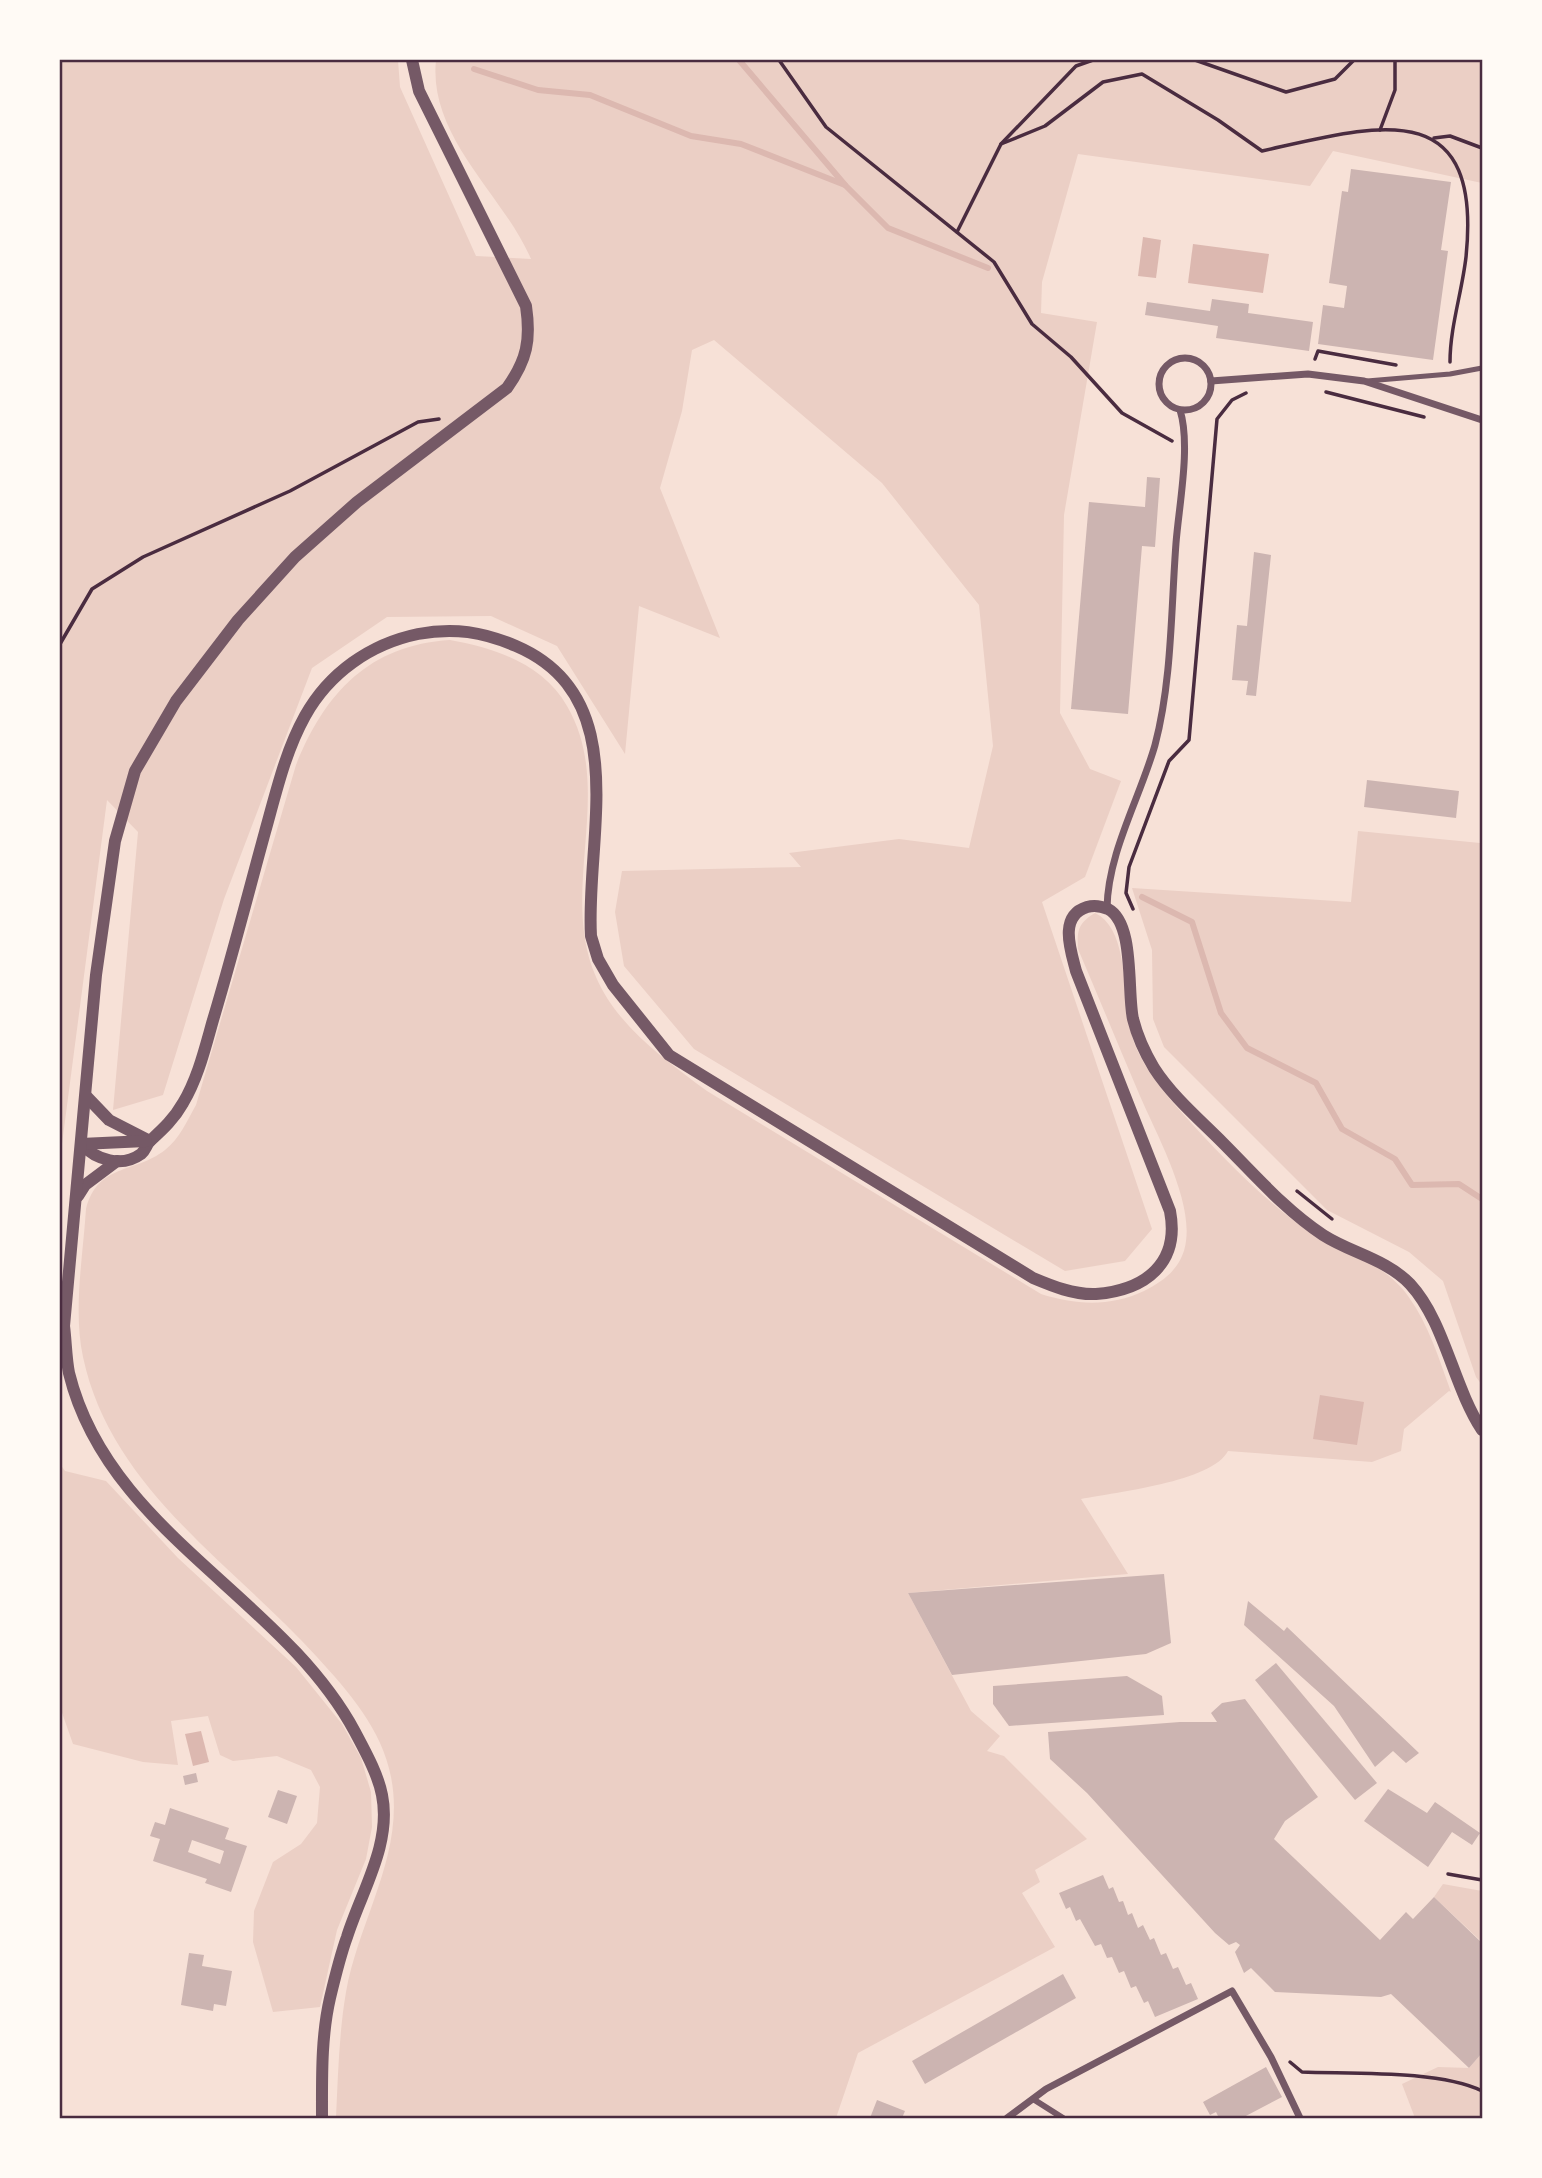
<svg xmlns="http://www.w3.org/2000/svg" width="1542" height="2178" font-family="Inter,sans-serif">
<rect width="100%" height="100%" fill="#f7e1d7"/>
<!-- green -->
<g fill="#ebcfc5">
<path d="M60,60H398L400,87L476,256L531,259C503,194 428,137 436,60H1482V183L1333,151L1310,186L1078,154L1042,282L1041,313L1097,322L1064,515L1060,713L1090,769L1121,781L1085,877L1042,902L1152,1229L1125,1261L1065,1271L694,1049L624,966L615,912L622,871L801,867L789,853L899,839L969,848L993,746L979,605L882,483L714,340L692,350L682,411L660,488L720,638L639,606L625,754L557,646L491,616L387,617L312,668L224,899L163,1095L113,1110L138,832L107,800L60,1159Z"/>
<path d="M450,640C495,648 543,664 567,706C616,790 558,890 596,977C617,1026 665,1060 707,1091L1041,1294C1075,1305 1111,1307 1144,1291C1166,1280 1183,1266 1186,1241C1192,1199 1157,1135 1140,1096C1119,1047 1099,998 1078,949C1077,931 1078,923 1095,913C1133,931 1120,1009 1135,1045C1145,1070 1165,1094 1183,1114C1218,1153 1257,1193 1298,1224C1333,1250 1382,1259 1408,1296C1429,1325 1439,1359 1451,1392L1449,1391L1404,1429L1401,1451L1372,1462L1228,1451C1212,1482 1116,1492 1081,1499L1128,1574L908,1593L971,1711L1000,1736L987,1751L1004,1756L1087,1839L1035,1870L1040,1882L1022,1893L1055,1947L858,2053L836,2118H336C338,2076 339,2033 346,1992C359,1919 406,1852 391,1777C382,1729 348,1691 317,1657C232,1563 111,1489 83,1357C73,1310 83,1256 86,1209C98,1163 134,1174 165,1150C180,1138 187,1121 196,1105L296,765C325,693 369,645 450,640Z"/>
<polygon points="1482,825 1482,1385 1476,1377 1443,1281 1409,1252 1327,1210 1164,1047 1153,1019 1152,950 1132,888 1351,902 1358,831 1480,843"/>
<polygon points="60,1464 65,1471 106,1481 178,1558 296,1667 342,1724 361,1758 371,1792 372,1827 366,1859 337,1930 320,2007 273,2012 253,1942 254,1911 273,1862 301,1844 317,1823 320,1787 311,1770 277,1756 233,1761 220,1755 208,1716 171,1721 178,1765 143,1762 73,1744 60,1707"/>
<polygon points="1443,1884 1482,1891 1482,1942 1434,1897"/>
<polygon points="1482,2053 1482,2118 1415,2118 1402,2084 1438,2067 1469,2068"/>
</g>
<!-- water -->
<g fill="#dcb8b0">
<polygon points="1143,237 1161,240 1156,278 1138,276"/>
<polygon points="1193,244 1269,254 1263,293 1188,283"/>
<polygon points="1320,1395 1364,1402 1357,1445 1313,1439"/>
<polygon points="201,1731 209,1762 193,1766 185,1734"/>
</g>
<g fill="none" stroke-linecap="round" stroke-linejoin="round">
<!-- stream -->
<g stroke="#dcb8b0" stroke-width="6">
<polyline points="739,60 845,185 888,228 988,268"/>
<polyline points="474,69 538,90 590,95 691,136 741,144 845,185"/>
<polyline points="1142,897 1192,922 1221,1013 1247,1048 1316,1083 1342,1129 1395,1159 1412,1185 1459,1184 1482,1199"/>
</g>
</g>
<!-- building -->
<g fill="#ccb4b1" fill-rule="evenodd">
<polygon points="1351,169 1451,182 1441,250 1448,251 1433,360 1318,344 1323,305 1344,308 1347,286 1329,283 1342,191 1348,192"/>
<polygon points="1212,299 1249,304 1248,313 1313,322 1309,351 1216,338 1218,326 1145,315 1147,302 1210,311"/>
<polygon points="1147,477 1160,478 1155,547 1142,546 1128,714 1071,709 1089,502 1145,507"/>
<polygon points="1254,552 1271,555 1256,696 1246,695 1248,681 1232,680 1237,625 1247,626"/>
<polygon points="1367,780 1459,791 1456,818 1364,807"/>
<polygon points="1164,1574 1171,1643 1146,1654 952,1675 908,1593"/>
<polygon points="1248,1601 1284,1631 1287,1627 1419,1753 1406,1763 1393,1751 1375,1767 1334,1706 1244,1625"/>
<polygon points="1276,1663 1377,1783 1355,1800 1255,1680"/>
<polygon points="1127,1676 1162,1696 1164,1715 1009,1726 993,1704 993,1686"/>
<polygon points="1245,1699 1318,1797 1285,1821 1274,1839 1380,1940 1406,1912 1413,1919 1434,1897 1482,1943 1482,2053 1469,2068 1391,1994 1381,1997 1275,1992 1251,1968 1244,1973 1235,1952 1240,1945 1236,1942 1229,1945 1215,1933 1087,1793 1050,1759 1048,1732 1180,1722 1217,1722 1211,1713 1222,1703"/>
<polygon points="196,1773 198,1782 185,1785 183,1776"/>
<polygon points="1388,1789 1427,1813 1435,1802 1480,1833 1472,1845 1452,1832 1428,1867 1364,1821"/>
<polygon points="278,1790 297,1796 287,1824 268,1817"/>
<path d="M170,1808L229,1828L225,1839L247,1846L231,1892L205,1883L207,1879L153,1861L160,1839L150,1836L155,1822L165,1825ZM192,1840L224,1851L220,1864L188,1852Z"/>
<polygon points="1103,1875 1109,1889 1113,1887 1119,1902 1123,1901 1128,1915 1132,1913 1138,1928 1143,1925 1150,1940 1154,1938 1161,1955 1166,1953 1173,1969 1178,1967 1186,1985 1191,1983 1198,1999 1155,2017 1148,2001 1144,2003 1136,1986 1131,1988 1124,1971 1119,1973 1112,1957 1107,1958 1101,1944 1095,1946 1080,1919 1076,1921 1070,1907 1066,1909 1059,1893"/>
<polygon points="189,1953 204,1955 202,1966 232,1971 226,2006 214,2004 213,2011 181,2005"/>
<polygon points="1063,1974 1076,1998 925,2084 912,2061"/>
<polygon points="1266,2067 1282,2097 1242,2118 1219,2118 1216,2112 1210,2115 1203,2102"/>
<polygon points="877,2100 905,2111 902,2118 870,2118"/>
</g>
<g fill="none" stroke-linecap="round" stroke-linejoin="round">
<!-- path -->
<g stroke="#4a2c40" stroke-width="3.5">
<polyline points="779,60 826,127 994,262 1032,324 1071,357 1122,413 1172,441"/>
<polyline points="1195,60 1286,92 1335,79 1354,60"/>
<polyline points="1380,130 1395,90 1395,60"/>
<polyline points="1434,138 1450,136 1482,148"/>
<path d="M1001,144L1045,126L1103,82L1142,74L1218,120L1262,151C1374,126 1483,91 1466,257C1462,292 1450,327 1450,362"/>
<polyline points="957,232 1001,144 1076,66 1093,60"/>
<polyline points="1315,359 1318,351 1396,365"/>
<polyline points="1326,392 1424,417"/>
<polyline points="60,644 92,589 143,557 290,491 418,422 439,419"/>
<polyline points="1133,909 1126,893 1129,867 1169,761 1189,740 1217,419 1232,400 1246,393"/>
<polyline points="1297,1191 1332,1219"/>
<polyline points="1448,1874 1482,1880"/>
<path d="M1290,2062L1302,2072C1351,2074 1439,2070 1482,2091"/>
</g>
<!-- service -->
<polyline stroke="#755966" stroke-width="5" points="1367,381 1450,374 1482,368"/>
<!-- pedestrian -->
<polyline stroke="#755966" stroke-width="6" points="1033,2099 1063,2118"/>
<!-- minor -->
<g stroke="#755966" stroke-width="7">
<circle cx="1185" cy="384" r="26"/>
<polyline points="1211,381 1308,374 1364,381 1482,420"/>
<path d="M1107,908C1108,852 1140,798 1155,745C1172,681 1171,609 1176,543C1179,505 1191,445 1180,410"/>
<polyline points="1007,2118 1046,2089 1232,1991 1271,2057 1300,2118"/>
</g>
<!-- tertiary -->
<g stroke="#755966" stroke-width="12">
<polyline points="86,1096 109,1120 150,1141"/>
<path d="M81,1144C96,1160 122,1168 141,1154C146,1150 146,1145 150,1141C163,1129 174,1119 183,1103C198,1078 205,1048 213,1020C232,957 248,894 265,832C276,793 285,752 305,716C329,673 370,644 418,634C454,627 483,632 516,646C635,697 585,838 591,936L598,959L613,985L669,1055L1033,1278C1052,1286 1074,1295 1096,1294C1146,1290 1180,1263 1170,1211L1076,971C1071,951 1058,916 1087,907C1094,905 1101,906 1108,909C1135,923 1127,992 1133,1019C1137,1035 1145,1053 1154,1068C1172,1096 1198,1118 1222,1142C1254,1174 1285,1210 1323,1235C1351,1253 1386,1259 1410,1284C1445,1322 1453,1386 1482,1430"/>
<polyline points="81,1144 146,1141"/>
<polyline points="78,1196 85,1185 117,1161"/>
<path d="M322,2118C322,2078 321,2037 330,1998C335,1977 340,1956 347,1937C361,1892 392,1844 382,1795C378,1774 365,1751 355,1732C282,1596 108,1532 69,1373C66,1358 66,1341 64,1326L96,975L115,841L135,771L176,701L238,620L295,557L357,502L507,388C527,360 531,340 526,306L419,91L412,60"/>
</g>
</g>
<!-- border -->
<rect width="1542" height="2178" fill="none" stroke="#fffaf5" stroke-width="122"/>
<rect x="61" y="61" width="1420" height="2056" fill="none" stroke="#4a2c40" stroke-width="2.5"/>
</svg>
